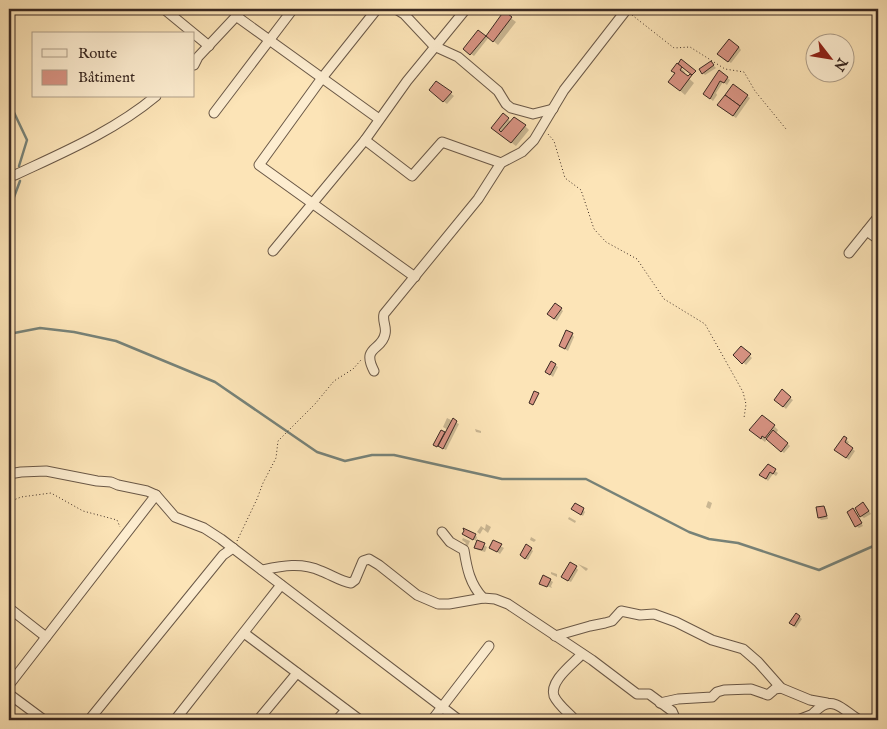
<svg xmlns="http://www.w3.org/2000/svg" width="887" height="729" font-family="'IM FELL English',serif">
<rect width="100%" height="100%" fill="#fce4b7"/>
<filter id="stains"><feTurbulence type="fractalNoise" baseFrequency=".004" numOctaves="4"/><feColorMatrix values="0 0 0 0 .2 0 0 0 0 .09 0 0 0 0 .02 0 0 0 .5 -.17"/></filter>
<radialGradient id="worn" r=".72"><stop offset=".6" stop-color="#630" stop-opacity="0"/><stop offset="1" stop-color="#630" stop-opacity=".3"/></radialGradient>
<!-- shadow -->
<g fill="#0003">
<polygon points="504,13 516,22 498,45 489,37 474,56 467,51 479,32 486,37"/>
<polygon points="739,47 741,50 731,63 721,56"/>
<polygon points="713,65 716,68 705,75 703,73"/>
<polygon points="681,68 685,72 684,74 694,83 685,95 670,82"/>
<polygon points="719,72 730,80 727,85 723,82 716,93 717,95 713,101 707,96"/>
<polygon points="436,83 454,96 447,104 433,93"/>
<polygon points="747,96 750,98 736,118 721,108"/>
<polygon points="508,119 511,122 525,126 529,130 516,146 497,132"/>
<polygon points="561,309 563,311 557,321 551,317"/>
<polygon points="572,334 574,337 568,351 560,346"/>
<polygon points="741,348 752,358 746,365 735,355"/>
<polygon points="555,365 558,367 553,377 547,372"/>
<polygon points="790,398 793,400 786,409 778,402"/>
<polygon points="447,418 459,424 446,450 435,445 442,432 446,434 448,430 443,427"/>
<polygon points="774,426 778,430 776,434 790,446 784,453 767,439 765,442 755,434"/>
<polygon points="475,429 481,431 481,433 476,432"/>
<polygon points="844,438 849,442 847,445 855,451 849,460 838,452"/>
<polygon points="768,466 778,473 776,476 773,474 768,481 761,475"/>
<polygon points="708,501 712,503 710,509 706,507"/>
<polygon points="866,506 871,514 864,518 861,516"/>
<polygon points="824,507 826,509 828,519 821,520 819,518"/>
<polygon points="583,509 585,512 583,516 575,511"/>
<polygon points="855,512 863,526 859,528 856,526"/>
<polygon points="569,517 576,521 575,523 568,519"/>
<polygon points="486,524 491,527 488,533 483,529 480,534 477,532 481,526 485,529"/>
<polygon points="464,534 475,535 477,537 476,541 487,547 485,552 478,550 475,548 478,542"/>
<polygon points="531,537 536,540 534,542 530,540"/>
<polygon points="463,538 470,541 467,548 464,546 466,543 462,540"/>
<polygon points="493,542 504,548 500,554 490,547"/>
<polygon points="531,549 533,551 528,560 524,558"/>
<polygon points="578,564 587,568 588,569 586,571"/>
<polygon points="576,567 578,570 571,582 565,579"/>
<polygon points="551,572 557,574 557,577 551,574"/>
<polygon points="550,580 553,582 551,586 552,588 542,584"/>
<polygon points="796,614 802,619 796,628 790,623"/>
</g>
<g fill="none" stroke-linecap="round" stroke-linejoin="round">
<!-- stream -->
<g stroke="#778278" stroke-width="2.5">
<polyline points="9,102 27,140 19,166"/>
<polyline points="9,223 14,197 20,181"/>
<polyline points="9,334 40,328 74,332 116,341 215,382 317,452 345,461 372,455 394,455 502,479 586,479 689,532 709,539 738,543 819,570 878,544"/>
</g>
</g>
<!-- building -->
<g fill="#d89383" stroke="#3a2922">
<polygon points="504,11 512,17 493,42 486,36"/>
<polygon points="478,30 486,36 470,55 463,49"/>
<polygon points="729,39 739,47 728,62 717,54"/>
<polygon points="681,59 696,71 692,75 678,64"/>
<polygon points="711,61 714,65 702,74 699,69"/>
<polygon points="677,63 682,67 680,70 688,76 690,74 692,75 680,91 668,82 675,73 671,71"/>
<polygon points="719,70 728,77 724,83 720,81 710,99 703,94"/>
<polygon points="436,81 452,92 443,102 429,90"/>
<polygon points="733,84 748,95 740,106 725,95"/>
<polygon points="725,95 740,106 733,116 717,105"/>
<polygon points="503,113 509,118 499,130 501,132 514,117 526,125 511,143 491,128"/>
<polygon points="555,303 562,308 554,319 547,314"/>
<polygon points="566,330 573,333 565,349 559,346"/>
<polygon points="741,346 751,354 742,364 733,355"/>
<polygon points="551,361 556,364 550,375 545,372"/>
<polygon points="782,389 791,397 783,407 774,400"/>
<polygon points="534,391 539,393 533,405 529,403"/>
<polygon points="762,415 775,425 765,438 762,436 761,439 749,430"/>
<polygon points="453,418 457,421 443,449 438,446"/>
<polygon points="441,430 445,432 437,447 433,445"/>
<polygon points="773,430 788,443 781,452 766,439"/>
<polygon points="844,436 847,438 845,442 853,448 846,458 834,450"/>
<polygon points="768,464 776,469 773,474 770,472 766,479 759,475"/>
<polygon points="863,502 869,511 860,517 855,508"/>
<polygon points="575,503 584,508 581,515 571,509"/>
<polygon points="824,506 827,516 818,518 816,507"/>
<polygon points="853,508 862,523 855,527 847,512"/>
<polygon points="463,528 476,534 473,540 462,534 464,531"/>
<polygon points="477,540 485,543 482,550 474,548"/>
<polygon points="493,540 502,544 497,552 489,548"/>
<polygon points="526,544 532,548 525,559 520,555"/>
<polygon points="570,562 577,566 568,581 561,577"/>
<polygon points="543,575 551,579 547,587 539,584"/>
<polygon points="796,613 800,616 794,626 789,623"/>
</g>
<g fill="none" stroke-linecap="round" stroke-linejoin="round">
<defs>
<g id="minor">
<polyline points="164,9 209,46"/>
<polyline points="377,9 322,78 259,165 415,277"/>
<polyline points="396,9 404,14 434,46 458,57 498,91 506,104 511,108 533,114 553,109"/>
<polyline points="236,16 379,119"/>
<polyline points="194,65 198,57 243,9"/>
<polyline points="214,113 293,9"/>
<polyline points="365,140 412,176 442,142 501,163"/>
<path d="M9,176L15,175C64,152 114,131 156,96"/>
<polyline points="867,231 878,239"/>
<polyline points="273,251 365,140 407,81 466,9"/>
<polyline points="849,253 878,217"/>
<path d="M374,371C361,346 382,351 385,334C387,327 382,321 384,314L478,199L501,163L522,152L534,140L564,90L627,9"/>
<polyline points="9,474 21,472 46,471 97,481 111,482 118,485 147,491 156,495 175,517 204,528 221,539 459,720"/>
<path d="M442,532L450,542L464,550C467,569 470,584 483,598"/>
<path d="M262,570C282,566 301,562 321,571C332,575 340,581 351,583L355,580L363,561L369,559L379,565L417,595L438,604H449L483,598L495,599L508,604L592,660L637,694H649L672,711L676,720"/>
<polyline points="9,608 46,637"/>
<polyline points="244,633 360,720"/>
<polyline points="555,636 590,626 605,623 612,621 621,611 640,615 654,614 676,622 712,640 743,649 758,662 781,688 810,700 827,703"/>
<polyline points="9,685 156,495"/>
<polyline points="9,694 44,720"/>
<polyline points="660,703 678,699 712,697 717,692 724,690 751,689 768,695 775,689 781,688"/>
<polyline points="89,720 223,555 233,548"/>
<polyline points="175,720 281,585"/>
<polyline points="258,720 297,673"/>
<polyline points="337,720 346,710"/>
<polyline points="432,720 489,646"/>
<path d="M575,720C569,713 558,705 554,696C549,681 573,664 582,654"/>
<polyline points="798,720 811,715"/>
<path d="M808,720C812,714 816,710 822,706C836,697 848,715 860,720"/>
</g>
</defs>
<!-- minor casing -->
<use href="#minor" stroke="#6a5847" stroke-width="11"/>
<!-- path -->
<g stroke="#3a2922" stroke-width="1" stroke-dasharray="1 2.5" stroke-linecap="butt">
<polyline points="632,15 674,48 690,47 725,69 744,72 755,91 786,129"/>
<polyline points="548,134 554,141 565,178 581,190 594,229 606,242 637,259 664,299 705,324 743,392 746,404 744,418"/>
<polyline points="9,502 21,497 51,493 83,511 117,520 120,527"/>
<polyline points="237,541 257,499 263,483 276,458 278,441 315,404 334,381 353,369 361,360"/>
</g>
<!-- minor -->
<use href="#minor" stroke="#fdedd0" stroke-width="9"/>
</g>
<!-- margin -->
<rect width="887" height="729" fill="none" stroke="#fce4b7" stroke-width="30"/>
<rect x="10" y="10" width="867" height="709" fill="none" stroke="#3a2922" stroke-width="2.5"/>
<rect x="15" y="15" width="857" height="699" fill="none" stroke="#3a2922"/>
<!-- legend -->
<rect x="32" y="32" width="162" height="65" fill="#fdedd0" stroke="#af9f8a"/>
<rect x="42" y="49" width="25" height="8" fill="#fdedd0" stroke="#af9f8a"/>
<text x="78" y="58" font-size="15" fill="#3a2922">Route</text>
<rect x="42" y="70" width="25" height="15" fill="#d89383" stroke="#af9f8a"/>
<text x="78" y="82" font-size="15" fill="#3a2922">Bâtiment</text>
<!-- north arrow -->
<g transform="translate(830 58) rotate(121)"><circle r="24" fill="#fdedd0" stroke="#af9f8a"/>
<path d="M0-4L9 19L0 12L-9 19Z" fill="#8f2418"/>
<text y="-8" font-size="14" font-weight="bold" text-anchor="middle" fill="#3a2922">N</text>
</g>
<rect width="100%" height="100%" filter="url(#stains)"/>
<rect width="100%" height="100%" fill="url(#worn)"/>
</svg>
